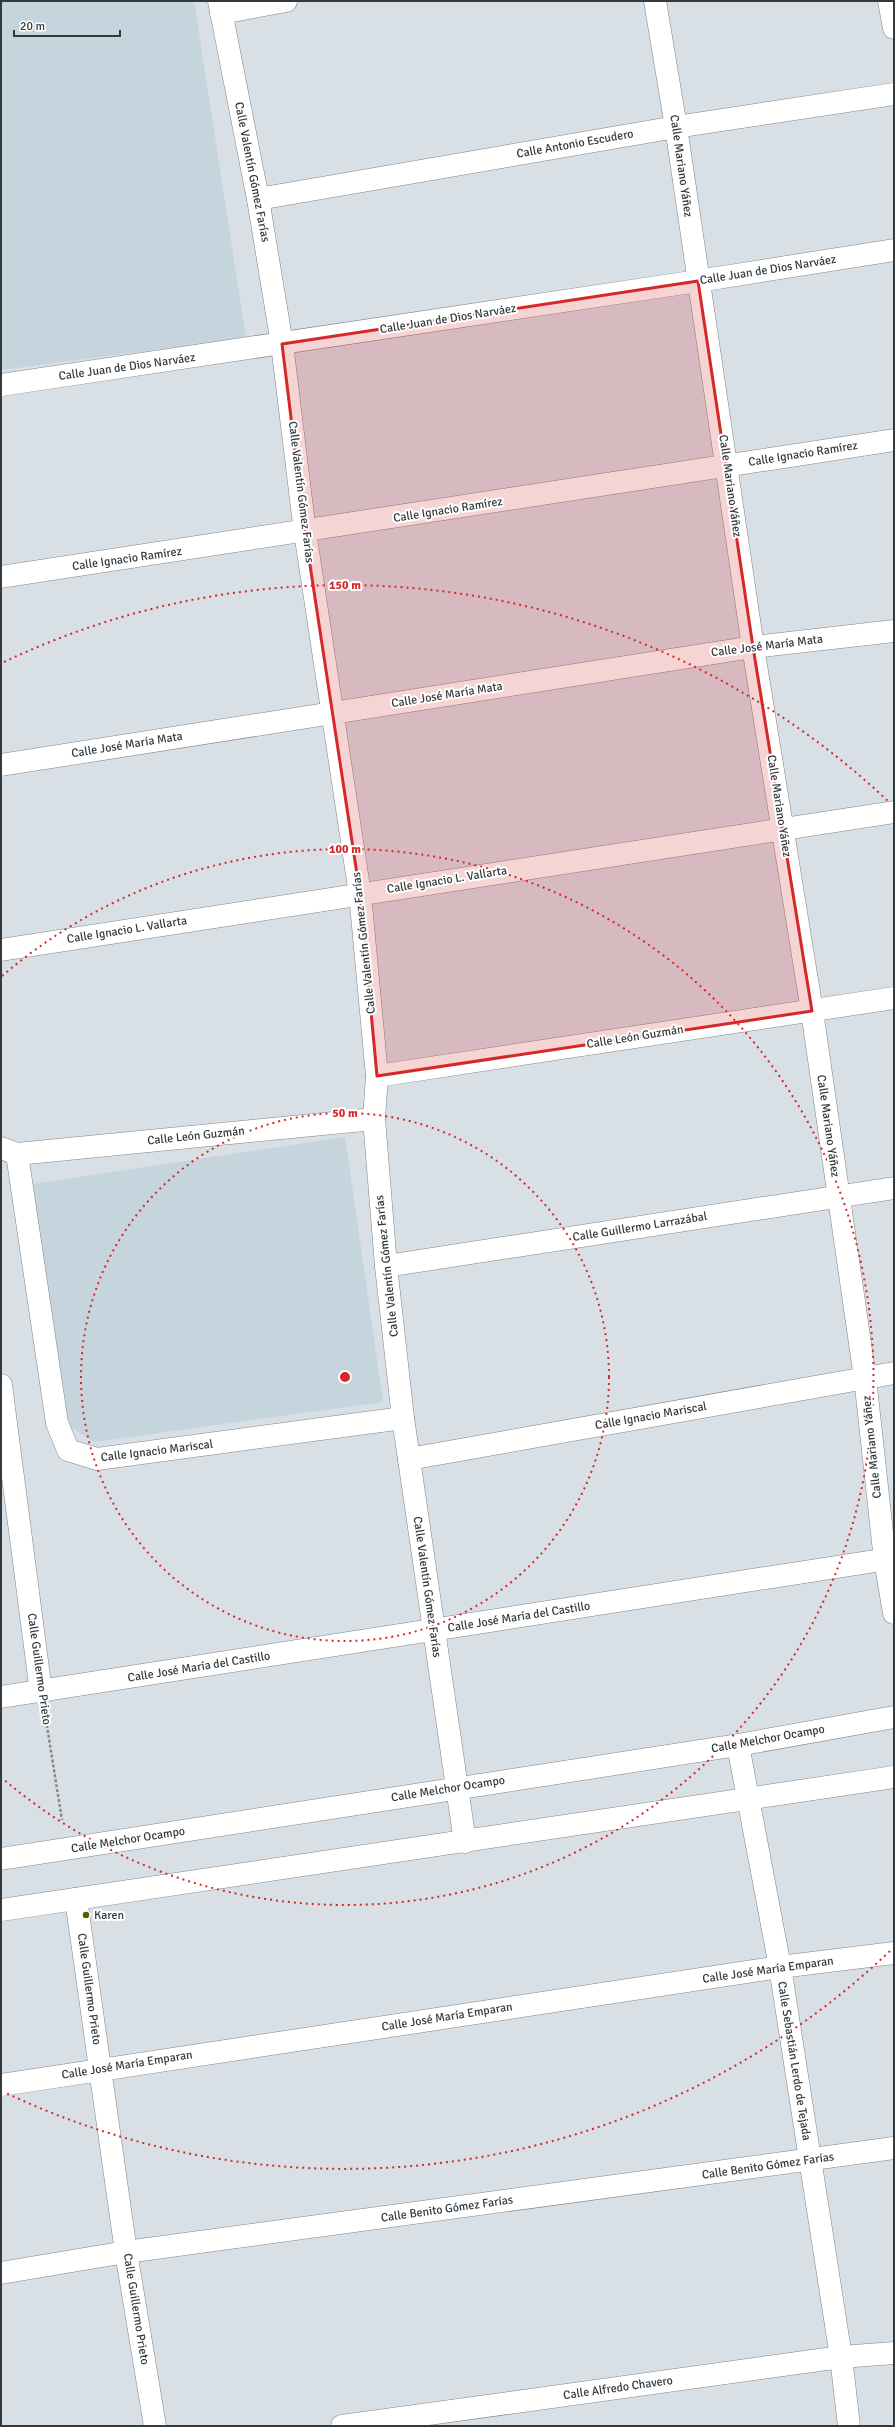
<svg xmlns="http://www.w3.org/2000/svg" width="895" height="2427" font-family="Signika,sans-serif">
<rect width="100%" height="100%" fill="#d8dfe5"/>
<!-- built -->
<g fill="#c6d4de">
<polygon points="1,1 194,1 246,338 1,370"/>
<polygon points="345,1137 383,1402 94,1442 73,1429 69,1424 32,1184"/>
</g>
<g fill="none" stroke-linecap="round" stroke-linejoin="round">
<defs>
<g id="minor">
<polyline points="219,1 258,199 282,344 305,532 360,894 377,1076 374,1119 386,1266 403,1418 465,1842"/>
<polyline points="655,1 676,127 753,647 812,1011 865,1378 885,1560 894,1613"/>
<polyline points="221,13 286,1"/>
<polyline points="258,199 676,127 894,94"/>
<polyline points="1,385 698,281 894,250"/>
<polyline points="1,577 894,440"/>
<polyline points="1,765 753,647 894,631"/>
<polyline points="1,950 894,812"/>
<polyline points="377,1076 894,998"/>
<polyline points="1,1148 17,1154 374,1119"/>
<polyline points="17,1154 57,1423 68,1450 97,1459 403,1418"/>
<polyline points="386,1266 894,1188"/>
<polyline points="1,1385 41,1692"/>
<polyline points="409,1459 894,1373"/>
<polyline points="1,1697 894,1558"/>
<polyline points="738,1745 780,1967 841,2357 849,2426"/>
<polyline points="76,1899 126,2252 155,2426"/>
<polyline points="1,2085 780,1967 894,1953"/>
<polyline points="1,2273 126,2252 894,2148"/>
<polyline points="342,2426 841,2357 894,2353"/>
</g>
<g id="tertiary">
<polyline points="889,1 894,28"/>
<polyline points="1,1859 738,1745 894,1717"/>
<polyline points="1,1910 894,1777"/>
</g>
</defs>
<!-- minor casing -->
<use href="#minor" stroke="#7f858a" stroke-width="23"/>
<!-- tertiary casing -->
<use href="#tertiary" stroke="#7f858a" stroke-width="23"/>
<!-- path -->
<polyline stroke="#858a8e" stroke-width="2.5" stroke-dasharray="3 2" stroke-linecap="butt" points="46,1720 62,1820"/>
<!-- minor -->
<use href="#minor" stroke="#fff" stroke-width="22"/>
<!-- tertiary -->
<use href="#tertiary" stroke="#fff" stroke-width="22"/>
</g>
<!-- marked area -->
<path fill="#d62828" fill-opacity="0.2" stroke="#d62828" stroke-width="3" stroke-linejoin="round" d="M698,281L753,647L812,1011L377,1076L360,894L305,532L282,344Z"/>
<!-- distance rings -->
<g fill="none" stroke="#d62828" stroke-width="2" stroke-dasharray="2 4">
<circle cx="345" cy="1377" r="264"/>
<path d="M2 976A528 528 0 1 1 2 1778"/>
<path d="M890 1951A792 792 0 0 1 4 2092M4 662A792 792 0 0 1 890 803"/>
</g>
<!-- markers -->
<circle fill="#546102" stroke="#fff" stroke-width="1.5" cx="86" cy="1915" r="4"/>
<g text-anchor="middle" dominant-baseline="central" stroke-width="4" stroke-linejoin="round" paint-order="stroke">
<!-- street labels -->
<g font-size="12" fill="#36393b" stroke="#fff">
<text transform="translate(575 144) rotate(-10)">Calle Antonio Escudero</text>
<text transform="translate(681 166) rotate(82)">Calle Mariano Yáñez</text>
<text transform="translate(252 172) rotate(79)">Calle Valentín Gómez Farías</text>
<text transform="translate(768 270) rotate(-9)">Calle Juan de Dios Narváez</text>
<text transform="translate(448 319) rotate(-9)">Calle Juan de Dios Narváez</text>
<text transform="translate(127 367) rotate(-8)">Calle Juan de Dios Narváez</text>
<text transform="translate(803 454) rotate(-9)">Calle Ignacio Ramírez</text>
<text transform="translate(730 486) rotate(82)">Calle Mariano Yáñez</text>
<text transform="translate(301 492) rotate(83)">Calle Valentín Gómez Farías</text>
<text transform="translate(448 510) rotate(-9)">Calle Ignacio Ramírez</text>
<text transform="translate(127 559) rotate(-8)">Calle Ignacio Ramírez</text>
<text transform="translate(767 646) rotate(-7)">Calle José María Mata</text>
<text transform="translate(447 695) rotate(-9)">Calle José María Mata</text>
<text transform="translate(127 745) rotate(-9)">Calle José María Mata</text>
<text transform="translate(779 806) rotate(81)">Calle Mariano Yáñez</text>
<text transform="translate(447 880) rotate(-9)">Calle Ignacio L. Vallarta</text>
<text transform="translate(127 930) rotate(-9)">Calle Ignacio L. Vallarta</text>
<text transform="translate(364 943) rotate(-96)">Calle Valentín Gómez Farías</text>
<text transform="translate(635 1037) rotate(-9)">Calle León Guzmán</text>
<text transform="translate(828 1126) rotate(82)">Calle Mariano Yáñez</text>
<text transform="translate(196 1136) rotate(-6)">Calle León Guzmán</text>
<text transform="translate(640 1227) rotate(-9)">Calle Guillermo Larrazábal</text>
<text transform="translate(387 1266) rotate(-96)">Calle Valentín Gómez Farías</text>
<text transform="translate(651 1416) rotate(-10)">Calle Ignacio Mariscal</text>
<text transform="translate(872 1447) rotate(-96)">Calle Mariano Yáñez</text>
<text transform="translate(157 1451) rotate(-7)">Calle Ignacio Mariscal</text>
<text transform="translate(427 1587) rotate(82)">Calle Valentín Gómez Farías</text>
<text transform="translate(519 1617) rotate(-9)">Calle José María del Castillo</text>
<text transform="translate(199 1667) rotate(-9)">Calle José María del Castillo</text>
<text transform="translate(39 1669) rotate(82)">Calle Guillermo Prieto</text>
<text transform="translate(768 1739) rotate(-10)">Calle Melchor Ocampo</text>
<text transform="translate(448 1789) rotate(-9)">Calle Melchor Ocampo</text>
<text transform="translate(128 1840) rotate(-9)">Calle Melchor Ocampo</text>
<text transform="translate(768 1970) rotate(-8)">Calle José María Emparan</text>
<text transform="translate(89 1989) rotate(82)">Calle Guillermo Prieto</text>
<text transform="translate(447 2017) rotate(-9)">Calle José María Emparan</text>
<text transform="translate(794 2061) rotate(81)">Calle Sebastián Lerdo de Tejada</text>
<text transform="translate(127 2065) rotate(-9)">Calle José María Emparan</text>
<text transform="translate(768 2166) rotate(-8)">Calle Benito Gómez Farías</text>
<text transform="translate(447 2209) rotate(-8)">Calle Benito Gómez Farías</text>
<text transform="translate(136 2309) rotate(81)">Calle Guillermo Prieto</text>
<text transform="translate(618 2388) rotate(-8)">Calle Alfredo Chavero</text>
</g>
<!-- poi labels -->
<g font-size="12" fill="#36393b" stroke="#fff" text-anchor="start">
<text x="94" y="1915">Karen</text>
</g>
</g>
<circle cx="345" cy="1377" r="6" fill="#d62828" stroke="#fff" stroke-width="2"/>
<g font-size="12" text-anchor="middle" font-weight="bold" fill="#d62828" stroke="#fff" stroke-width="4" stroke-linejoin="round" paint-order="stroke">
<text x="345" y="589">150 m</text>
<text x="345" y="853">100 m</text>
<text x="345" y="1117">50 m</text>
</g>
<!-- border -->
<rect width="895" height="2427" fill="none" stroke="#36393b" stroke-width="4"/>
<!-- scale -->
<path d="M14 30v6h106v-6" fill="none" stroke="#36393b" stroke-width="2"/>
<text x="20" y="30" font-size="12" fill="#36393b" stroke="#ffffff" stroke-width="3" paint-order="stroke">20 m</text>
</svg>
